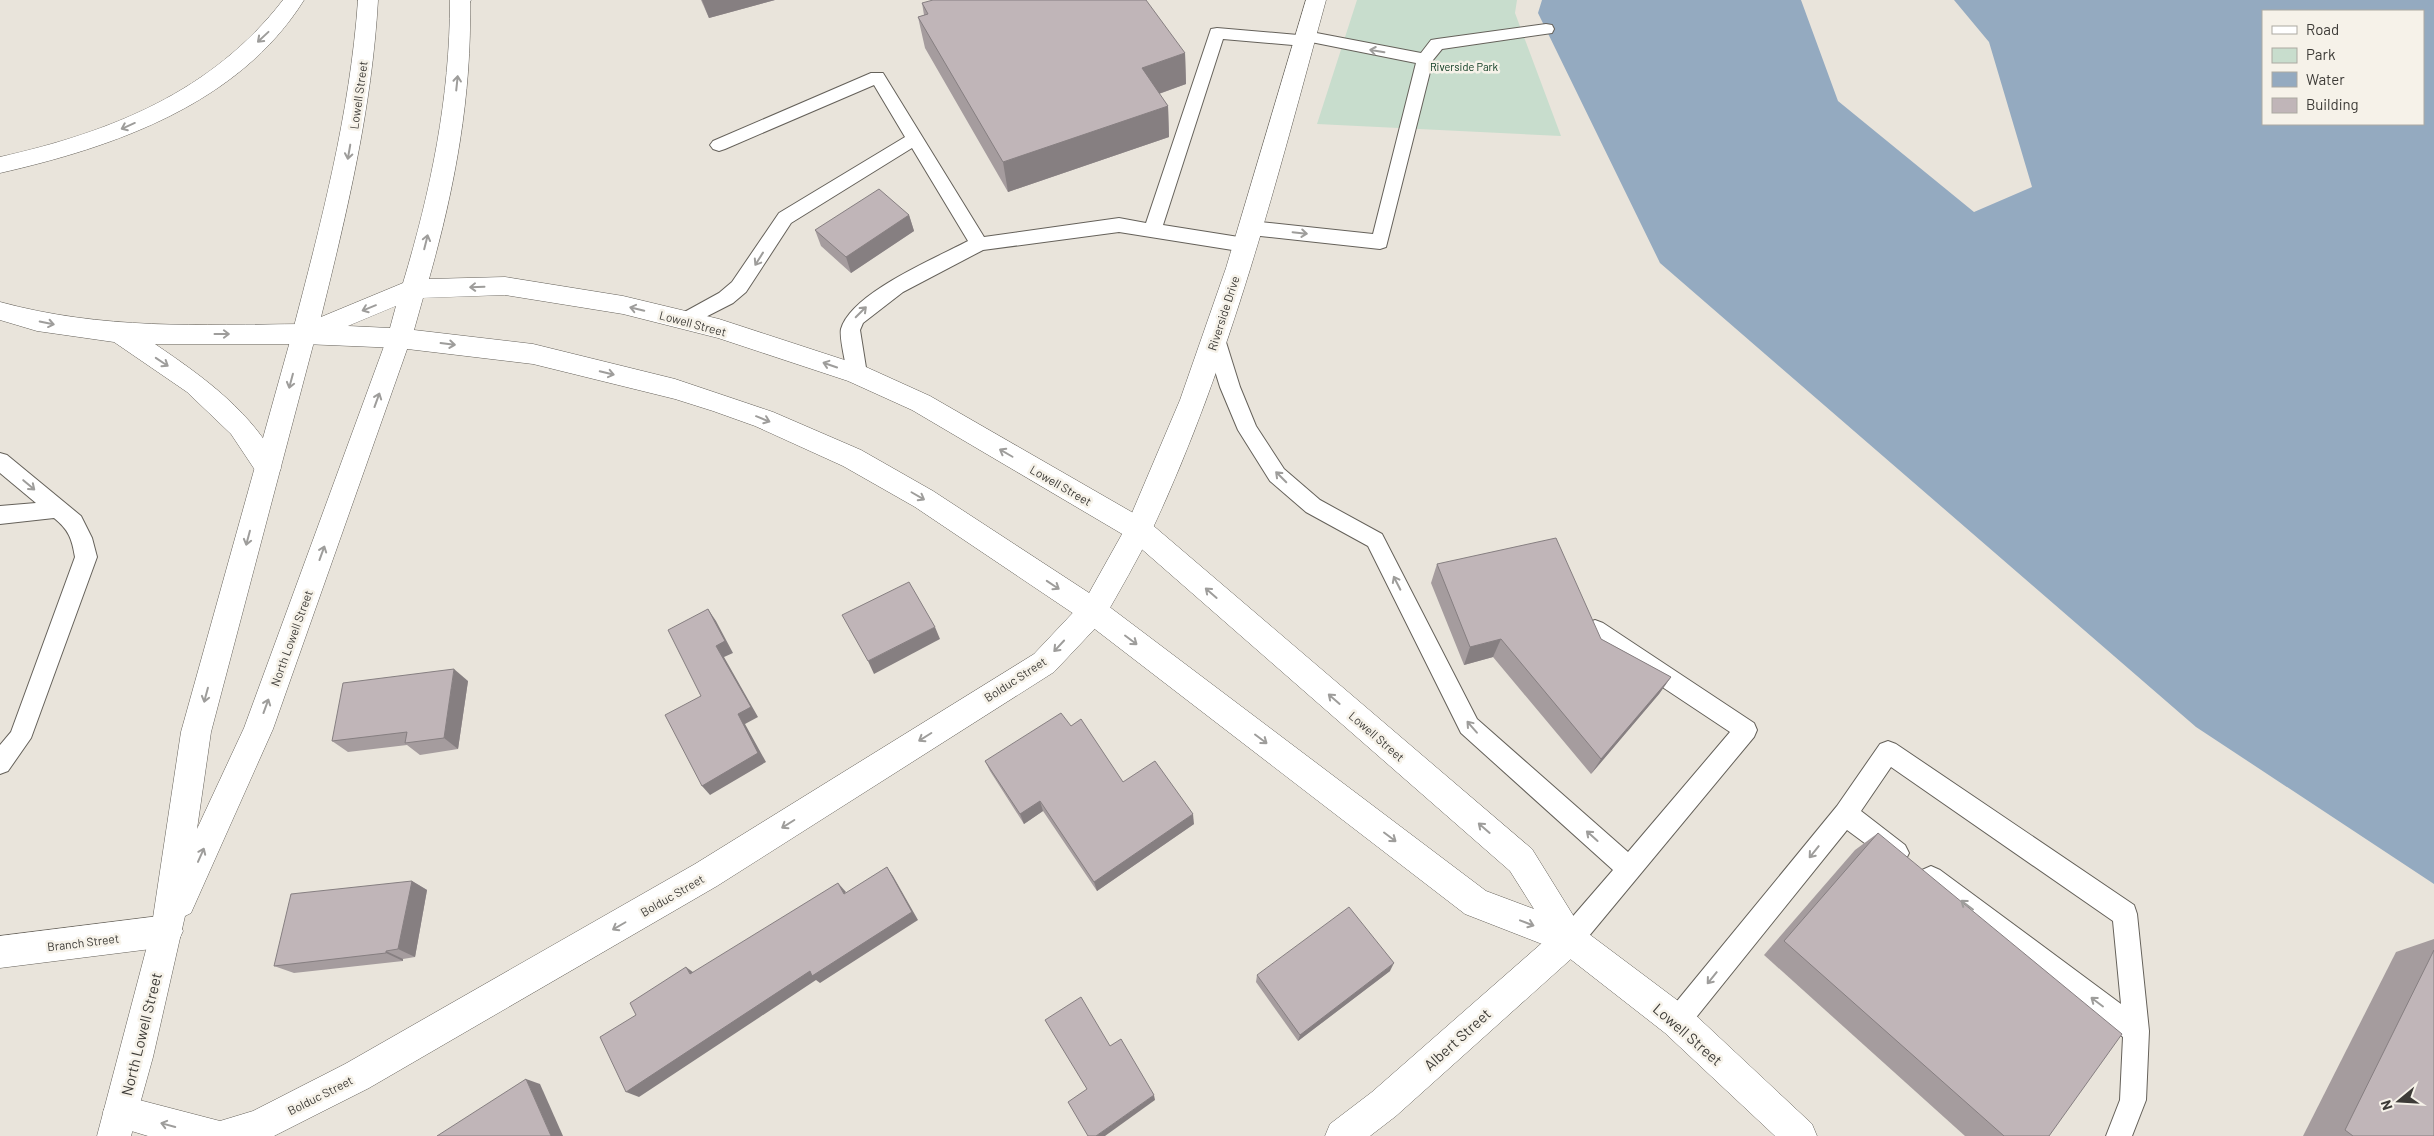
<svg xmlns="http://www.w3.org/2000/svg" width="2434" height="1136" font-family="Barlow,sans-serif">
<rect width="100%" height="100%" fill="#e9e4db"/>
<!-- green -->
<polygon fill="#c8ddcd" points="1357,0 1517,0 1515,13 1561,136 1317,124"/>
<!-- water -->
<path fill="#94aac0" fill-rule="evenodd" d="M1542,0H1801L1838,101L1974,212L2032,187L1989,42L1954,0H2434V884L2196,727L1660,263L1538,13ZM2263,11H2423V124H2263Z"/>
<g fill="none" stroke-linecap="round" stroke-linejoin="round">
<defs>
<g id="lane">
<path d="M1546,24L1552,25L1554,29L1552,33L1442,49L1433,60L1386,247L1380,249L1251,235L1245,233L1242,228L1245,223L1251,221L1373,234L1416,63L1311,42L1304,46L1223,39L1163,225L1245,238L1251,240L1254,245L1251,250L1245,252L1119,232L983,250L903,292L863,323L860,330L867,374L864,379L857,382L850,379L847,374C846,363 839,338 841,329C851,293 936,258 968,241L912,148L791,223L746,292L733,303L686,327L679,325L677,320L679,315L719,293L732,282L779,213L905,137L874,85L725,149L719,151L713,149L710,145L713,141L871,73H883L984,237L1119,218L1146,223L1211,29L1217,28L1298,35L1306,31L1421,53L1431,40L1437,39Z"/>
<polygon points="1215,332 1222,334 1225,339 1240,387 1256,426 1284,469 1320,500 1382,534 1477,719 1628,852 1730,732 1587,637 1584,630 1587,623 1595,620 1603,623 1754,723 1757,730 1754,737 1579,948 1570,951 1561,948 1558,939 1561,930 1613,870 1461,733 1368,546 1306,512 1270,481 1238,430 1220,387 1205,339 1208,334"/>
<path d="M0,453L7,455L81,516L92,538L97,557L31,738L8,771L0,774V745L11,732L75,557C72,539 69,530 54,518L0,524V506L36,503L0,473Z"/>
<polygon points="1888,741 1896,744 2134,905 2137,914 2149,1031 2146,1100 2132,1136 2106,1136 2120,1100 2123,1037 1922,886 1919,878 1922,870 1931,866 1940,870 2121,1004 2113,921 1891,767 1861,811 1905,845 1909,853 1905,861 1897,865 1889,861 1847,830 1686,1030 1677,1034 1668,1030 1664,1021 1668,1012 1837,806 1880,744"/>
</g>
<g id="street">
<polygon points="1093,599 1103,602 1107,611 1103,620 1054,672 717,886 369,1088 274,1136 148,1136 108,1124 103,1112 108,1100 120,1095 220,1121 253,1111 345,1064 695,864 1034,654 1083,602"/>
<polygon points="167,915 178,920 183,931 178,942 167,947 0,968 0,936"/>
<polygon points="1570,923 1581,928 1586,939 1581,950 1396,1116 1370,1136 1325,1136 1330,1124 1372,1092 1559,928"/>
</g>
<g id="secondary">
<path d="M1306,0H1326C1277,179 1231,361 1152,530C1137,561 1120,590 1103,620L1093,623L1083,620L1079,611L1126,527L1180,400L1226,268Z"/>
<polygon points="304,324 313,327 316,334 211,732 197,829 244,728 387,338 390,331 399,328 408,331 411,338 273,729 191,913 185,916 153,1057 131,1136 97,1136 151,931 181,732 292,334 295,327"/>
</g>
<path id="primary" d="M358,0H378C372,108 347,212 321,317L403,283C431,190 450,98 450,0H470C472,96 455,187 429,279L505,277L623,296L719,319L866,367L930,396L1149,522L1532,849L1581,928L1689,1009L1812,1124L1817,1136H1775L1665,1033L1560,951L1465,914L1083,620L915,507L843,466L755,426L713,411L675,399L533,364L399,348L304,344L295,341L292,334C321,223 350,114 358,0ZM505,295L623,314L718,338L848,381L912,410L1129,538L1510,871L1534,909L1486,891L1103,602L933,491L861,450L773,412L675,379L533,344L414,330L423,298ZM396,306L390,328L348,326Z"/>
<g id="highway">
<path d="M283,0H304C239,104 114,147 0,173V157C111,132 212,92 283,0Z"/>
<polygon points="451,0 471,0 467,8 460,10 453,8"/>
<path d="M0,302C103,330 199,325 304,324L313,327L316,334L313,341L304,344H155C205,378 254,413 281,468L277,476L268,479L259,476L231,434L187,392L114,342L37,331L0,320Z"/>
</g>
</defs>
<!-- lane casing -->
<use href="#lane" stroke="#65615a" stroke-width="2"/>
<!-- street casing -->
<use href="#street" stroke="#65615a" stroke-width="1"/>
<!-- secondary casing -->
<use href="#secondary" stroke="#65615a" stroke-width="1"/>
<!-- primary casing -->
<use href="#primary" stroke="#65615a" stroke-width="1"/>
<!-- highway casing -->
<use href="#highway" stroke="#65615a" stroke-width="1"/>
<!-- lane -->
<use href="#lane" fill="#fff" fill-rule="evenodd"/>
<!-- street -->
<use href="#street" fill="#fff" fill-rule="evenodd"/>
<!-- secondary -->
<use href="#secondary" fill="#fff" fill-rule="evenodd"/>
<!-- primary -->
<use href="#primary" fill="#fff" fill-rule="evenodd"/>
<!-- highway -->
<use href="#highway" fill="#fff" fill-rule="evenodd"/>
</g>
<!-- wall -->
<g fill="#a59c9e">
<polygon points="701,0 775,0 709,18"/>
<polygon points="922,3 1185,53 1186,84 1159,94 1168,106 1169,137 1008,192 925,48 918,17 924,15"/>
<polygon points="909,215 914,231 851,273 821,246 815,230"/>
<polygon points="1437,564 1601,639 1671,677 1659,694 1591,774 1493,657 1464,665 1431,583"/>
<polygon points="468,681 458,749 420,755 407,745 348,752 332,741"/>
<polygon points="1071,726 1123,782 1194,824 1097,891 1043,811 1024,824 990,771 985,761"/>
<polygon points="1878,833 2049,1136 1965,1136 1764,955 1855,850"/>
<polygon points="412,881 427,890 415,957 403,959 403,961 294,973 274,966"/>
<polygon points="2434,939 2434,1136 2303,1136 2396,952"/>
<polygon points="1390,971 1298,1041 1256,982 1257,975"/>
</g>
<!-- shaded-wall -->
<g fill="#867f81">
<polygon points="702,0 775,0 709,18"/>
<polygon points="1185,53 1186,84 1144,99 1142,68"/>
<polygon points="1168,106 1169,137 1008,192 1003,162"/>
<polygon points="909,215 914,231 851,273 846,257"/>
<polygon points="708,609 716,621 733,653 724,657 758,717 745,724 766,762 710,795 702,786 738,714 716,646"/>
<polygon points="935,627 940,639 874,674 868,661"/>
<polygon points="1501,639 1493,657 1464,665 1470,647"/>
<polygon points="454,669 468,681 458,749 444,738"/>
<polygon points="1671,677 1659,694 1591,774 1601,759"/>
<polygon points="1040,801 1043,811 1024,824 1020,814"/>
<polygon points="1193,814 1194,824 1097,891 1094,882"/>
<polygon points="887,867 893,876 918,920 820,983 816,980 639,1097 626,1092"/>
<polygon points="412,881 427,890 415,957 398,949"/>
<polygon points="838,883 846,892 844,894"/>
<polygon points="386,951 403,959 403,961 386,953"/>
<polygon points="1394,963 1390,971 1298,1041 1300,1035"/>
<polygon points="686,967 697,975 690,974"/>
<polygon points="526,1079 540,1084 563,1136 551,1136"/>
<polygon points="1154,1095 1155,1100 1105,1136 1096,1136"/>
</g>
<!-- building -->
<g fill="#c0b5b8" stroke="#867f81">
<polygon points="933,0 1146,0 1185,53 1142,68 1168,106 1003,162 918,17 928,14 922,3"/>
<polygon points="879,189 909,215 846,257 815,230"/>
<polygon points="1556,538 1601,639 1671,677 1601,759 1501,639 1470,647 1437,564"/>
<polygon points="909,582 935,627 868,661 842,615"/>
<polygon points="708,609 725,641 716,646 751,707 738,714 758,753 702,786 665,715 701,696 668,630"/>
<polygon points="454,669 444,738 405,743 407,732 332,741 343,683"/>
<polygon points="1061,713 1071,726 1081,719 1123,782 1155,761 1193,814 1094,882 1040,801 1020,814 985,761"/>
<polygon points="1878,833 2122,1034 2049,1136 2004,1136 1784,941"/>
<polygon points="887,867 912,912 812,976 810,971 626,1092 600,1037 636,1015 630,1003 686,967 690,974 838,883 844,894"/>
<polygon points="412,881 398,949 386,951 386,953 274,966 291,894"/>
<polygon points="1349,907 1394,963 1300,1035 1257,975"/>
<polygon points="2434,950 2434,1136 2353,1136 2345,1130"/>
<polygon points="1081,997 1110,1046 1121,1039 1154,1095 1096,1136 1088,1136 1068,1102 1087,1089 1045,1020"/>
<polygon points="526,1079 551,1136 437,1136"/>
</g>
<!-- one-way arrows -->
<defs><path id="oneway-shaft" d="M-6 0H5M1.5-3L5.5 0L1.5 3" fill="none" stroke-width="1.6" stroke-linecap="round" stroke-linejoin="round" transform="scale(1.25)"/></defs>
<g stroke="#9e9d9b">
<use href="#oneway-shaft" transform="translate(263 37) rotate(137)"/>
<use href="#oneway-shaft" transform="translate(1377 51) rotate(-171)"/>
<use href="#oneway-shaft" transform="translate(457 83) rotate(-84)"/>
<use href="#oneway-shaft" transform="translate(128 126) rotate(156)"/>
<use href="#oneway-shaft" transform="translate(349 152) rotate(100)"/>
<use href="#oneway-shaft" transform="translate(1300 233) rotate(6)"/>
<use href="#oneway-shaft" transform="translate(426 242) rotate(-76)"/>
<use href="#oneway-shaft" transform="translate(759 259) rotate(122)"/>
<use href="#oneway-shaft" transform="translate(477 287) rotate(178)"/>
<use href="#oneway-shaft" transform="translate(369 308) rotate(158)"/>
<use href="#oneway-shaft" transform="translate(637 309) rotate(-166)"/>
<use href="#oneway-shaft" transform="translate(861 312) rotate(-45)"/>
<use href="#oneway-shaft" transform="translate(47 323) rotate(12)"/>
<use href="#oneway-shaft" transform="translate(222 334)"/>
<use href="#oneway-shaft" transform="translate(448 344) rotate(7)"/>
<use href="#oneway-shaft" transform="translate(162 362) rotate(34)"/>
<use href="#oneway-shaft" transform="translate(830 365) rotate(-161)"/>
<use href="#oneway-shaft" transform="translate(607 373) rotate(14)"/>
<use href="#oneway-shaft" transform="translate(291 381) rotate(105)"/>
<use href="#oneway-shaft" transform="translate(377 400) rotate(-70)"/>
<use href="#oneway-shaft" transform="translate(763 419) rotate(22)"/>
<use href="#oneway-shaft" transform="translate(1006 453) rotate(-150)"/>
<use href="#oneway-shaft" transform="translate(1281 477) rotate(-135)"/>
<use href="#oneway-shaft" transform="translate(29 485) rotate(40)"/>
<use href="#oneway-shaft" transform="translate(918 496) rotate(30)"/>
<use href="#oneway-shaft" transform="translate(248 538) rotate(105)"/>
<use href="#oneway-shaft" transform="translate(322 553) rotate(-70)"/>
<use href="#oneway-shaft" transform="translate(1397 583) rotate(-117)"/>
<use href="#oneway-shaft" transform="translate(1053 585) rotate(34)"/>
<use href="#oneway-shaft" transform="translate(1211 593) rotate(-139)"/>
<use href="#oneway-shaft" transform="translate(1131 640) rotate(37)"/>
<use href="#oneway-shaft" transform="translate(1059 646) rotate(133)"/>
<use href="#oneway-shaft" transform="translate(206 695) rotate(105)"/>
<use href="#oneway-shaft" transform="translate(1334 699) rotate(-139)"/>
<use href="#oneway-shaft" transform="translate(266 706) rotate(-70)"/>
<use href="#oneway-shaft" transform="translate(1472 727) rotate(-131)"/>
<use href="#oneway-shaft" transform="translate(925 737) rotate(148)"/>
<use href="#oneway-shaft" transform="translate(1261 739) rotate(37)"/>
<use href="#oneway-shaft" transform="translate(788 824) rotate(148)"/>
<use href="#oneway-shaft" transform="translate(1484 828) rotate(-139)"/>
<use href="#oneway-shaft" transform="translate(1592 836) rotate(-138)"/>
<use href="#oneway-shaft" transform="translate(1390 837) rotate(37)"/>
<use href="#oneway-shaft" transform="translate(1814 852) rotate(129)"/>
<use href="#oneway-shaft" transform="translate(201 855) rotate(-66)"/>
<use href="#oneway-shaft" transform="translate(1967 905) rotate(-143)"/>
<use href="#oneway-shaft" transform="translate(1527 923) rotate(21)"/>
<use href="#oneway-shaft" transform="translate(619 926) rotate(150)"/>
<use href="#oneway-shaft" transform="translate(1712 978) rotate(129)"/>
<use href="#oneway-shaft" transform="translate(2097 1002) rotate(-143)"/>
<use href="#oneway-shaft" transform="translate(168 1125) rotate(-165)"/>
</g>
<g text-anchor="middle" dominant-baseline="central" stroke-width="5" stroke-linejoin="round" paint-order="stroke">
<!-- far-park labels -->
<g font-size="11" fill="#043419" stroke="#f6f2e9">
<text x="1464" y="66">Riverside Park</text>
</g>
<!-- street labels -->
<g font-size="12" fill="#3d3b37" stroke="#f6f2e9">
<text transform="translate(358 95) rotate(-82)">Lowell Street</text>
<text transform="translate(1223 313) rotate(-72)">Riverside Drive</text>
<text transform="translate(693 323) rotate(15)">Lowell Street</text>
<text transform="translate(1061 485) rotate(30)">Lowell Street</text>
<text transform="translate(291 638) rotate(-70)">North Lowell Street</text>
<text transform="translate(1015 679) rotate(-33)">Bolduc Street</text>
<text transform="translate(1377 736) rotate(41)">Lowell Street</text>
<text transform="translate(672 895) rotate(-30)">Bolduc Street</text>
<text transform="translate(83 942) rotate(-7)">Branch Street</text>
<text transform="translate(320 1095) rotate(-27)">Bolduc Street</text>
</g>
<!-- near-street labels -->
<g font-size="15" fill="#3d3b37" stroke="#f6f2e9">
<text transform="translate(141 1034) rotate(-76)">North Lowell Street</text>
<text transform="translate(1688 1034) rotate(41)">Lowell Street</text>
<text transform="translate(1457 1039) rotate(-42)">Albert Street</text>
</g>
</g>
<!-- legend -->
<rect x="2262" y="10" width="162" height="115" fill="#f6f2e9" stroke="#aca9a2"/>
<rect x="2272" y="26" width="25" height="8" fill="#ffffff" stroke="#aca9a2"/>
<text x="2306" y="35" font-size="15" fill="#3d3b37">Road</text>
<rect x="2272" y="48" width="25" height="15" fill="#c8ddcd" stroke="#aca9a2"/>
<text x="2306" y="60" font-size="15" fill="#3d3b37">Park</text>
<rect x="2272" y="72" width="25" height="15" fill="#94aac0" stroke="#aca9a2"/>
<text x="2306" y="85" font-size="15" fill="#3d3b37">Water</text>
<rect x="2272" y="98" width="25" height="15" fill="#c0b5b8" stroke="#aca9a2"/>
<text x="2306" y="110" font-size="15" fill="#3d3b37">Building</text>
<!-- north arrow -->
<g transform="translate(2399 1101) rotate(252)" stroke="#f6f2e9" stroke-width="4" paint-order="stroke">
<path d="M0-4L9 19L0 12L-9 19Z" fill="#3d3b37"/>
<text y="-8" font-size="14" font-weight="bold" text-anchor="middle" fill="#3d3b37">N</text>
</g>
</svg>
